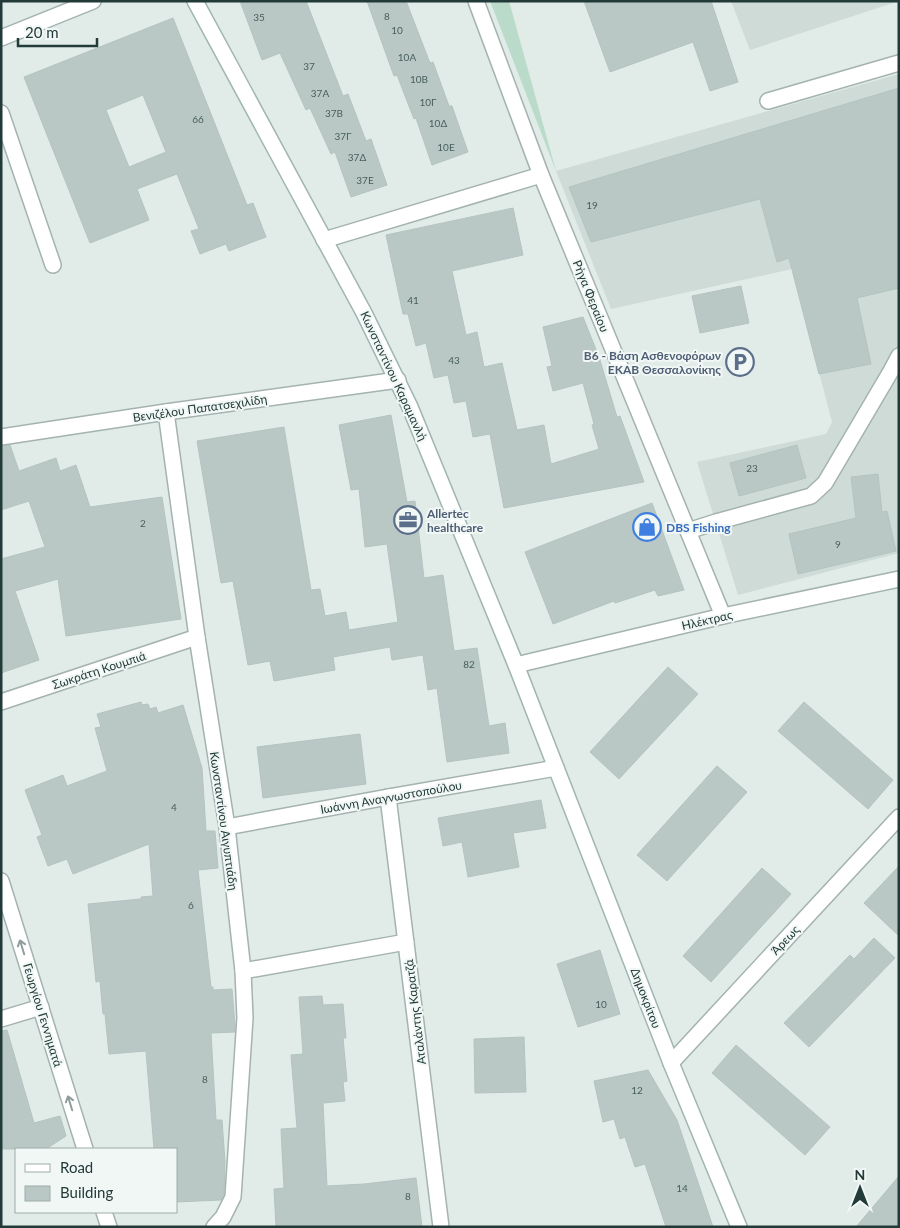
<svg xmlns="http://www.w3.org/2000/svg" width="900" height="1228" font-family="Lato,sans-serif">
<rect width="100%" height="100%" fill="#e1ebe8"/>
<!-- built -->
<g fill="#cfdbd7">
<polygon points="731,1 899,1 750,50"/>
<polygon points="899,74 899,553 738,595 697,462 826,434 832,422 792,269 611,309 556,171"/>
</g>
<!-- green -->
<polygon fill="#badbc9" points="490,1 509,1 556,171"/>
<!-- building -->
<g fill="#b9c8c5" stroke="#b3c4c0" fill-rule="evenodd">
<polygon points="240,1 306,1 343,96 348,94 366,141 371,139 387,185 351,197 335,152 331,154 310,108 306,110 280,53 262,60"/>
<polygon points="367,1 406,1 430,63 433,62 449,106 452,106 468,152 432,165 416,118 414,119 397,75 394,76"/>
<polygon points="584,1 711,1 738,82 710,91 693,42 610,72"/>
<path d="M173,18L247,205L253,203L266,237L229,251L226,244L200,254L191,231L199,229L177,174L137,189L149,220L90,243L24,77ZM143,95L166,152L129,167L106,110Z"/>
<polygon points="899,88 899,288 857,298 871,364 819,374 789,258 777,262 760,199 591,242 569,187"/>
<polygon points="513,208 523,255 452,271 466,335 477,332 484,367 502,363 517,430 544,425 551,464 599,449 592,425 594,424 583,383 553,391 547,367 552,366 543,327 583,317 599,357 617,417 620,416 644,482 504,508 490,434 473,437 466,401 454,403 448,375 434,378 426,343 416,346 408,314 403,314 386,235"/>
<polygon points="741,286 749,323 700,333 692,296"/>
<polygon points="391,415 407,502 415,501 424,578 443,575 454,651 477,648 489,726 505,723 509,753 447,762 437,688 428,690 423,655 392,660 390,647 333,657 335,670 274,681 270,661 248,665 233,581 221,583 197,441 284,427 311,590 320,589 325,616 346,612 349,630 398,622 387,544 365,547 359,489 351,490 339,425"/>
<polygon points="10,445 19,471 56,458 60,471 76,465 90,507 162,497 181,619 66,636 58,579 15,591 39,660 1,673 1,559 45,547 29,501 1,510 1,446"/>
<polygon points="797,445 806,478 739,496 730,463"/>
<polygon points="878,474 882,512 887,511 896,551 798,574 789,534 856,518 851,477"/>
<polygon points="652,503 684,590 658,596 655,590 615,603 614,601 553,624 525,552"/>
<polygon points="668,667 698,694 619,779 590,752"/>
<polygon points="141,702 142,705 148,704 150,709 156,707 158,713 183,705 202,768 206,831 215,831 218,868 198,870 211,987 213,987 213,990 232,989 235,1024 235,1032 211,1033 216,1120 222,1120 225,1162 224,1194 221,1200 176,1202 176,1149 154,1149 146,1051 109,1054 105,1014 103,1014 100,981 96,982 88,904 141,899 141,897 153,896 149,844 73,874 67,859 48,866 37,837 42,835 25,790 63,775 67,786 107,771 95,728 101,727 97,714"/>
<polygon points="804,702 893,780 868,809 778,731"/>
<polygon points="360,734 366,784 263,798 257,747"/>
<polygon points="717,766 747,792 667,881 637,855"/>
<polygon points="541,800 546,828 513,833 519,867 468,877 462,842 443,846 438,818"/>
<polygon points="899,866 899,936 864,903"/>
<polygon points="762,868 791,894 711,982 683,956"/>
<polygon points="874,938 895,958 809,1047 784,1023 850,955 854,959"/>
<polygon points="600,950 620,1014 578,1027 557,964"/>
<polygon points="322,996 323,1005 343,1004 346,1038 343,1038 347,1081 343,1082 345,1101 323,1103 327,1186 364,1184 416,1178 422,1227 276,1227 274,1189 284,1188 281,1129 297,1128 291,1055 303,1054 299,997"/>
<polygon points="7,1030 34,1123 60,1116 66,1136 46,1149 1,1149 1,1031"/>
<polygon points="524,1037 526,1092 475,1093 474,1039"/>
<polygon points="736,1045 830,1127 805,1155 712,1073"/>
<polygon points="648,1070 677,1120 713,1227 666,1227 645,1164 635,1167 625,1137 620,1139 614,1119 603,1122 594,1081"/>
<polygon points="899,1176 899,1227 856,1227"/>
</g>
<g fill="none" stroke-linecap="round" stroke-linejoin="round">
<defs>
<g id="service">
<polyline points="768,101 899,63"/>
<polyline points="324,240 541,175"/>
<polyline points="688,531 716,522 811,496 825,483 891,371 899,356"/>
<polyline points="243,971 406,942"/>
</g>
<g id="minor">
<polyline points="476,1 541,175 723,616"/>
<polyline points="1,38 93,1"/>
<polyline points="1,113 53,265"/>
<polyline points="166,412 197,637 227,827 243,971 245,1018 233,1197 223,1217 214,1227"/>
<polyline points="1,437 166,412 398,380"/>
<polyline points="1,702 197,637"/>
<polyline points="388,797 441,1227"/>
<polyline points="227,827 388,797 556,768"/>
<polyline points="1,881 85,1149"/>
<polyline points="1,1019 41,1007"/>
<polyline points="671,1063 899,817"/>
<polyline points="104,1212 109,1227"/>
</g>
<polyline id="tertiary" points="516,665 723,616 899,579"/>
<polyline id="secondary" points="195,1 364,313 410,407 516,665 671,1063 739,1227"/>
</defs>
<!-- service casing -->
<use href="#service" stroke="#a4b3b0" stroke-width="18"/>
<!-- minor casing -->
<use href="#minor" stroke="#a4b3b0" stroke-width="18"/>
<!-- tertiary casing -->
<use href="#tertiary" stroke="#a4b3b0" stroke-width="18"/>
<!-- secondary casing -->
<use href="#secondary" stroke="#a0b6b2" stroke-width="18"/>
<!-- service -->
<use href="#service" stroke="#fff" stroke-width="15"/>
<!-- minor -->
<use href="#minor" stroke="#fff" stroke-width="15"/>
<!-- tertiary -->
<use href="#tertiary" stroke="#fff" stroke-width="15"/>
<!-- secondary -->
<use href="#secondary" stroke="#fff" stroke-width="15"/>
</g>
<!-- one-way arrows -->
<defs><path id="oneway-shaft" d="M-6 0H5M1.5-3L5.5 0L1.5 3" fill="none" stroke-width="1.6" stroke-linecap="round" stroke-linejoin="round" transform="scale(1.25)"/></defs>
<g stroke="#909d9c">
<use href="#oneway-shaft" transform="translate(22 947) rotate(-107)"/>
<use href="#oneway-shaft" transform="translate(70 1103) rotate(-107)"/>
</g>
<!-- icons -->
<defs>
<symbol id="parking-ring" viewBox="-11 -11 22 22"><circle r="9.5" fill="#f1f7f5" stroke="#5c6f8a" stroke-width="1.5"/><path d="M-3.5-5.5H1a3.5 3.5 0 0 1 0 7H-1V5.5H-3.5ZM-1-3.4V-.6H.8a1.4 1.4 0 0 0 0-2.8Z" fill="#5c6f8a"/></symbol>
<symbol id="office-ring" viewBox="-11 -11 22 22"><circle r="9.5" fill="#f1f7f5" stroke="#5c6f8a" stroke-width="1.5"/><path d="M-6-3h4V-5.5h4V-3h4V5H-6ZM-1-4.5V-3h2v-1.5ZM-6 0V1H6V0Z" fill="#5c6f8a"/></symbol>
<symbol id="shop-ring" viewBox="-11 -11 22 22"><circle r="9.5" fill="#f1f7f5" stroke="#3f7fe0" stroke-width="1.5"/><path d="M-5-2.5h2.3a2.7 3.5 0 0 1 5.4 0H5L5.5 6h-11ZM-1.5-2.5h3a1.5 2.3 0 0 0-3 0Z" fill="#3f7fe0"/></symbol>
</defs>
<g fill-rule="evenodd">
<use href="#parking-ring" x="724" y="346" width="32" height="32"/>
<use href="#office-ring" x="392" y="504" width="32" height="32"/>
<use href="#shop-ring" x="631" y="511" width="32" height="32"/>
</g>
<g text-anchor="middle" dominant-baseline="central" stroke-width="4" stroke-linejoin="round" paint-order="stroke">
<!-- number labels -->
<g font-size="10" fill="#485e5c">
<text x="387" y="16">8</text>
<text x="259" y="17">35</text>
<text x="397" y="30">10</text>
<text x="407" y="57">10Α</text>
<text x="309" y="66">37</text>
<text x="419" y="79">10Β</text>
<text x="320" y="93">37Α</text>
<text x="428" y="102">10Γ</text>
<text x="334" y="113">37Β</text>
<text x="198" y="119">66</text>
<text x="438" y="123">10Δ</text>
<text x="343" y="136">37Γ</text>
<text x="446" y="147">10Ε</text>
<text x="357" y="157">37Δ</text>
<text x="365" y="180">37Ε</text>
<text x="592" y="205">19</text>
<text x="413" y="300">41</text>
<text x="454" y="360">43</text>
<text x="752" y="468">23</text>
<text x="143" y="523">2</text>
<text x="838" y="544">9</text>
<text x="469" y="664">82</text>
<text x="174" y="807">4</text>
<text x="191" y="905">6</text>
<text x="601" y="1004">10</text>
<text x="205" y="1079">8</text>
<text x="637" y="1090">12</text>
<text x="682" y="1188">14</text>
<text x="408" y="1196">8</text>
</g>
<!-- street labels -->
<g font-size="12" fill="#223b39" stroke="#f1f7f5">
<text transform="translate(591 296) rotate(68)">Ρήγα Φεραίου</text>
<text transform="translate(394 376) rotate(65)">Κωνσταντίνου Καραμανλή</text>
<text transform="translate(200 408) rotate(-8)">Βενιζέλου Παπατσεχιλίδη</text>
<text transform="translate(707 620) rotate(-13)">Ηλέκτρας</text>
<text transform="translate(99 670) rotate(-18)">Σωκράτη Κουμπιά</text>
<text transform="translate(391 797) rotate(-10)">Ιωάννη Αναγνωστοπούλου</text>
<text transform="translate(224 821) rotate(82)">Κωνσταντίνου Αιγυπτιάδη</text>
<text transform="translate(785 940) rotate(-47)">Άρεως</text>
<text transform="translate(646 998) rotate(69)">Δημοκρίτου</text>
<text transform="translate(415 1012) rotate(-97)">Αταλάντης Καρατζά</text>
<text transform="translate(43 1015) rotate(73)">Γεωργίου Γεννηματά</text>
</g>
<!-- service labels -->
<g font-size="12" font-weight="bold" fill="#4e5e75" stroke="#f1f7f5" text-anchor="end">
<text x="721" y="355">Β6 - Βάση Ασθενοφόρων<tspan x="721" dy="14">ΕΚΑΒ Θεσσαλονίκης</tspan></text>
<text x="427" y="513" text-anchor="start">Allertec<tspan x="427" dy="14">healthcare</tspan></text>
</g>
<!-- shop labels -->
<g font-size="12" font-weight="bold" fill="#366cbe" stroke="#f1f7f5" text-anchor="start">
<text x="666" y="527">DBS Fishing</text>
</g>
</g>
<!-- border -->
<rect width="900" height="1228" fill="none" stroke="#223b39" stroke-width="5"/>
<!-- legend -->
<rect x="15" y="1148" width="162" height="65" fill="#f1f7f5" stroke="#9eacaa"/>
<rect x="25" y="1164" width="25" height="8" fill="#ffffff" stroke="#9eacaa"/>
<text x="60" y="1173" font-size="15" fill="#223b39">Road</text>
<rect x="25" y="1186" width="25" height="15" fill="#b9c8c5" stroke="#9eacaa"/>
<text x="60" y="1198" font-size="15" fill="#223b39">Building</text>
<!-- north arrow -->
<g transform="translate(860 1188)" stroke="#f1f7f5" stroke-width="4" paint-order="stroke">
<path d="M0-4L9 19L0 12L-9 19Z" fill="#223b39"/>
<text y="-8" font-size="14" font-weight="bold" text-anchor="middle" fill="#223b39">N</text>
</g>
<!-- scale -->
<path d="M18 38v8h79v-8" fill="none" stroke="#223b39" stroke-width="2.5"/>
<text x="25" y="38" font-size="15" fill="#223b39" stroke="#f1f7f5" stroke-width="4" paint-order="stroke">20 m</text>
</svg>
